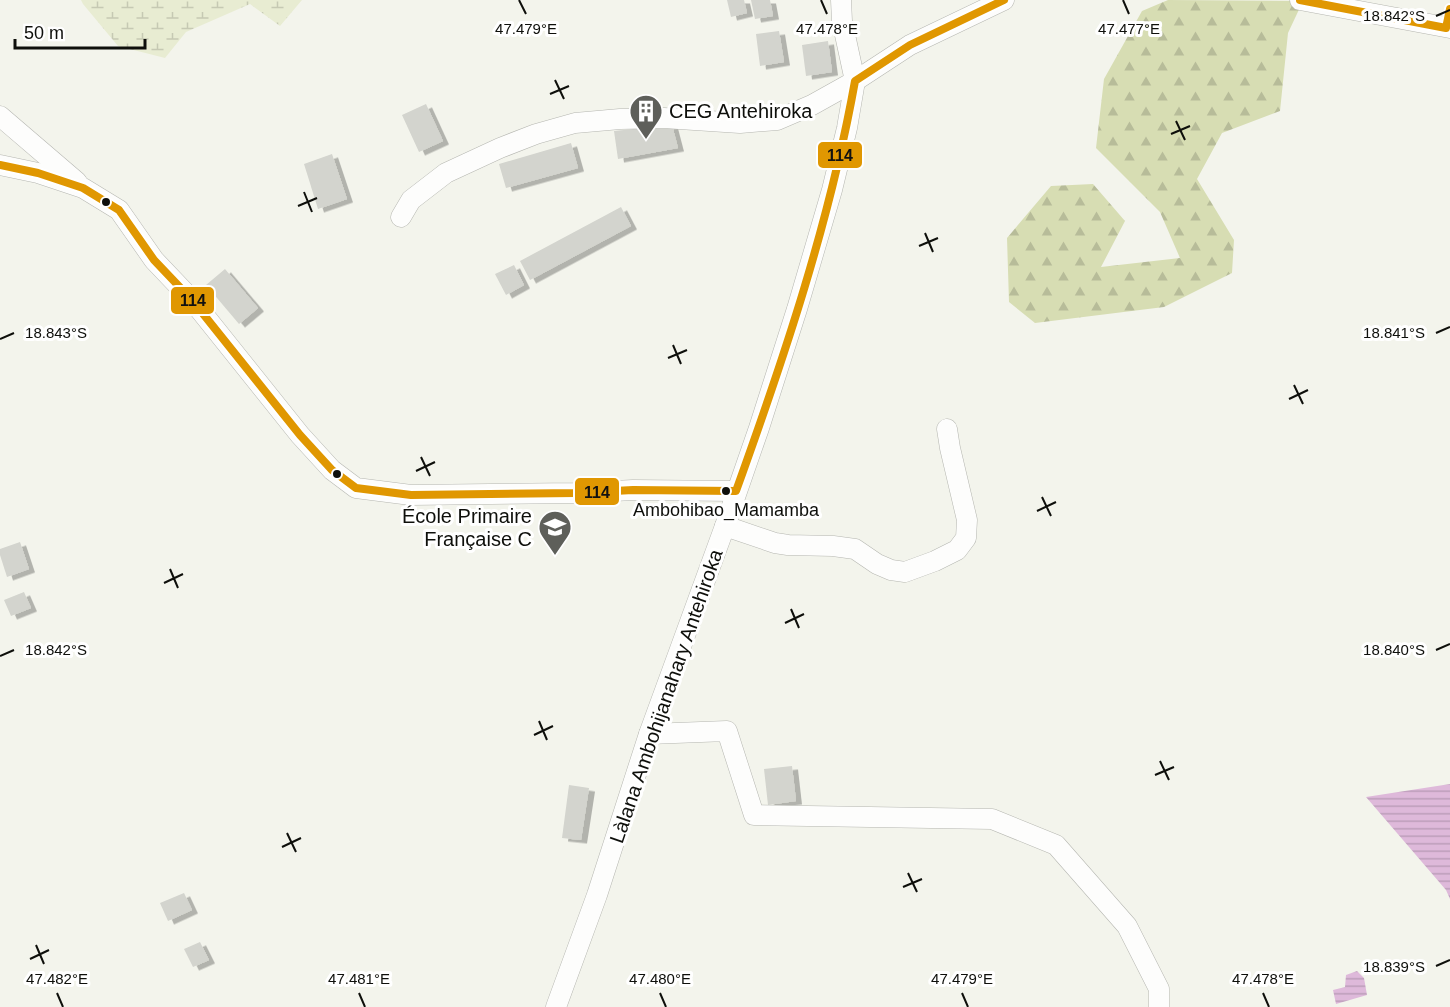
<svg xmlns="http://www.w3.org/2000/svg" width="1450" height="1007" font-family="Arial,sans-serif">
<defs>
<pattern id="forest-firs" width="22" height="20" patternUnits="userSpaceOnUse" patternTransform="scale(1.5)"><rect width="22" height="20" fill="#d7ddb3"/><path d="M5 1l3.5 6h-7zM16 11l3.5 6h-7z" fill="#b7bc99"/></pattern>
<pattern id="wetland-marsh" width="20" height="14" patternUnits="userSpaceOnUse" patternTransform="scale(1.5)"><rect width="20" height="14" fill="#e8ecd2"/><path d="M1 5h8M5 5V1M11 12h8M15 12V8" fill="none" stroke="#c6c9b3"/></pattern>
<pattern id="water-rules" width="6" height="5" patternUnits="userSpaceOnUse" patternTransform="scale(1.5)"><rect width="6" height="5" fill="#deb9da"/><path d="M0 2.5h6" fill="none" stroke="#bd9eba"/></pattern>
<filter id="shadow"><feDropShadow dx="6" dy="3.5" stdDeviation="0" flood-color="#0004"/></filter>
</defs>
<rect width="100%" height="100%" fill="#f3f4ec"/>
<!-- forest -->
<polygon fill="url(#forest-firs)" points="1168,0 1303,1 1288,33 1280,111 1222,133 1197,179 1234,240 1232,273 1164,307 1035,323 1009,302 1007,238 1051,186 1093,184 1125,221 1101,267 1180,258 1160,212 1096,148 1104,79 1142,11"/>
<!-- wetland -->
<polygon fill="url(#wetland-marsh)" points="81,0 302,0 280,26 250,4 186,32 165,58 118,46 83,4"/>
<!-- water -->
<g fill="url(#water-rules)">
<polygon points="1450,784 1450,899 1446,890 1366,797"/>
<polygon points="1357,971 1364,978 1367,995 1336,1004 1333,990 1345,987 1346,975"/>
</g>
<!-- building -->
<g fill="#d3d4ce" filter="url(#shadow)">
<polygon points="727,0 744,0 747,13 731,17"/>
<polygon points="751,0 770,0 773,16 755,19"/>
<polygon points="779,31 784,62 760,66 756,34"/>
<polygon points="828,41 832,72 806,76 802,45"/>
<polygon points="426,104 443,141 419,152 402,115"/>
<polygon points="672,125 678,148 618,159 614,131"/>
<polygon points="571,143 578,168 506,188 499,164"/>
<polygon points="332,154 347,199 318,209 304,164"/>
<polygon points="621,207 631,226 530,280 520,261"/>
<polygon points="514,265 524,285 506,295 495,274"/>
<polygon points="225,269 258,308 239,324 206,285"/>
<polygon points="20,542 29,569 7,577 0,555 0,549"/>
<polygon points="24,592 31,608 11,616 4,600"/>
<polygon points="792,766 796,801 768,805 764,769"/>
<polygon points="569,785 589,788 581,840 562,838"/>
<polygon points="184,893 192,910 168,921 160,903"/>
<polygon points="200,942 209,960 193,967 184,949"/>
</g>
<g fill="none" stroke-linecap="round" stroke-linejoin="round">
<defs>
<g id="minor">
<polyline points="1300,0 1450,28"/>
<polyline points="0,116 77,182"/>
<polyline points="0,165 38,173 83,188 119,210 154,260 192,300 300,435 332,470 356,488 411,495 576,493 633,490 736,491"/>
<polyline points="401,217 411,200 446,173 500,148 536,134 575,123 620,119 664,118 740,123 777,120 812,105 855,81 910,45 1004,0"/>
<polyline points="725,526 775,543 788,545 833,546 855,549 877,564 891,570 905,572 935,561 957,550 966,538 967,520 950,448 947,429"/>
<polyline points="649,734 727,731 754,815 992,819 1056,845 1127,926 1159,989 1159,1007"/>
<polyline points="556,1007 597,895 649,734 725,526 759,428 797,309 832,190 847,128 855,81 842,21 841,0"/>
</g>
</defs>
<!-- minor casing -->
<use href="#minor" stroke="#b5b6b0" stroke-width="21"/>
<!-- minor -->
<use href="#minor" stroke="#fdfdfc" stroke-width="20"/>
<defs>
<g id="bus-1">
<polyline points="1300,0 1446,28 1450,9"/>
<path d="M0,165L38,173L83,188L119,210L154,260L192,300L300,435L332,470L356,488L411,495L576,493L633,490L736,491C784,358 830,221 855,81L910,45L1004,0"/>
</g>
</defs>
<!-- bus-1 casing -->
<use href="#bus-1" stroke="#fff" stroke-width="12"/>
<!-- bus-1 -->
<use href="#bus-1" stroke="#e09701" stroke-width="8"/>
</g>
<!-- ticks -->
<path fill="none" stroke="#0e0f0b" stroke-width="2" d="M519,0L526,14M821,0L827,14M1123,0L1129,14M1436,16L1450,10M555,80L564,99M550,94L569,86M1176,121L1185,140M1171,134L1190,126M304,192L312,212M298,206L317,198M925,233L933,252M919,246L938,238M1436,333L1450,327M0,339L14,333M673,345L681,364M668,358L687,350M1294,385L1303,404M1289,399L1308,390M421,457L430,476M416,471L435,462M1042,497L1051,516M1037,511L1056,502M170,569L178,588M164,583L183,574M791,609L799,628M785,623L804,614M1436,650L1450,644M0,656L14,650M539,721L547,740M534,735L553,726M1160,761L1169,780M1155,775L1174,767M287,833L296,852M282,847L301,838M908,873L917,892M903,887L922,879M36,945L44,964M30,959L49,950M1436,966L1450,960M57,993L63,1007M359,993L365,1007M660,993L666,1007M962,993L968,1007M1263,993L1269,1007"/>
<!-- icons -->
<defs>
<symbol id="building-pin" viewBox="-11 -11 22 30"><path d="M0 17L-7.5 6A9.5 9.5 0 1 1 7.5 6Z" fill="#5e5f5a" stroke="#fff"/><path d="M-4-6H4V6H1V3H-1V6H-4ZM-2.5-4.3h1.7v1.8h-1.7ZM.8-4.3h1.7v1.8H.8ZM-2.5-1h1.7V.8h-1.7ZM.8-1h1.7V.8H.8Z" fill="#fff"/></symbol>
<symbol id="school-pin" viewBox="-11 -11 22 30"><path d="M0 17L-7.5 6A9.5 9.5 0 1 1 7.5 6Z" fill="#5e5f5a" stroke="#fff"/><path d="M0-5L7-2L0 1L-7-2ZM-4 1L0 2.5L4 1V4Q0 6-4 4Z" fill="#fff"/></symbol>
</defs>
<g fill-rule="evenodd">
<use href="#building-pin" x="627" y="92" width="38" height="52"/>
<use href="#school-pin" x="536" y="508" width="38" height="52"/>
</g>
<!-- markers -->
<g fill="#0e0f0b" stroke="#fff" stroke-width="2">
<circle cx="106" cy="202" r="5"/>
<circle cx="337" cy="474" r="5"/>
<circle cx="726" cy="491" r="5"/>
</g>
<g text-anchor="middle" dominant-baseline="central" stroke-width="6" stroke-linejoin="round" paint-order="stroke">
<!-- bus labels -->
<g font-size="18" fill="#0e0f0b" stroke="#fff">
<text x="726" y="510">Ambohibao_Mamamba</text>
</g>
<!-- poi labels -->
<g font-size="20" fill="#0e0f0b" stroke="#fff" text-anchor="start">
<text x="669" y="111">CEG Antehiroka</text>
<text x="532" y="516" text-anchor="end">École Primaire<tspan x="532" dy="23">Française C</tspan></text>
</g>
<!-- street labels -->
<g font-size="20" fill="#0e0f0b" stroke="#fff">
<text transform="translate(666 696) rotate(-71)">Làlana Ambohijanahary Antehiroka</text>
</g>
</g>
<g font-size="15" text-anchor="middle" fill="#0e0f0b" stroke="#fff" stroke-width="6" stroke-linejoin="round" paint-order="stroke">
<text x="1394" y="21">18.842°S</text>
<text x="526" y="34">47.479°E</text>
<text x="827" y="34">47.478°E</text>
<text x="1129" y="34">47.477°E</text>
<text x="56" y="338">18.843°S</text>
<text x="1394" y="338">18.841°S</text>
<text x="56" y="655">18.842°S</text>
<text x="1394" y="655">18.840°S</text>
<text x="1394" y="972">18.839°S</text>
<text x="57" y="984">47.482°E</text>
<text x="359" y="984">47.481°E</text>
<text x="660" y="984">47.480°E</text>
<text x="962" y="984">47.479°E</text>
<text x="1263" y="984">47.478°E</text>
</g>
<g stroke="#fff" stroke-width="2">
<rect x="817" y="141" width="46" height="28" rx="6" fill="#e09701"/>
<rect x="170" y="286" width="45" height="29" rx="6" fill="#e09701"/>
<rect x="574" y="477" width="46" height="29" rx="6" fill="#e09701"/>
</g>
<g font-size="16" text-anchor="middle" font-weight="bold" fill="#111">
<text x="840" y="161">114</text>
<text x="193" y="306">114</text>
<text x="597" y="498">114</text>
</g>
<!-- scale -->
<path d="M15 39v9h130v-9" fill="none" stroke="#0e0f0b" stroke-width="3"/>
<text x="24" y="39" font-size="18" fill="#0e0f0b" stroke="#ffffff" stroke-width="4.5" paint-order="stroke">50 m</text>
</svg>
